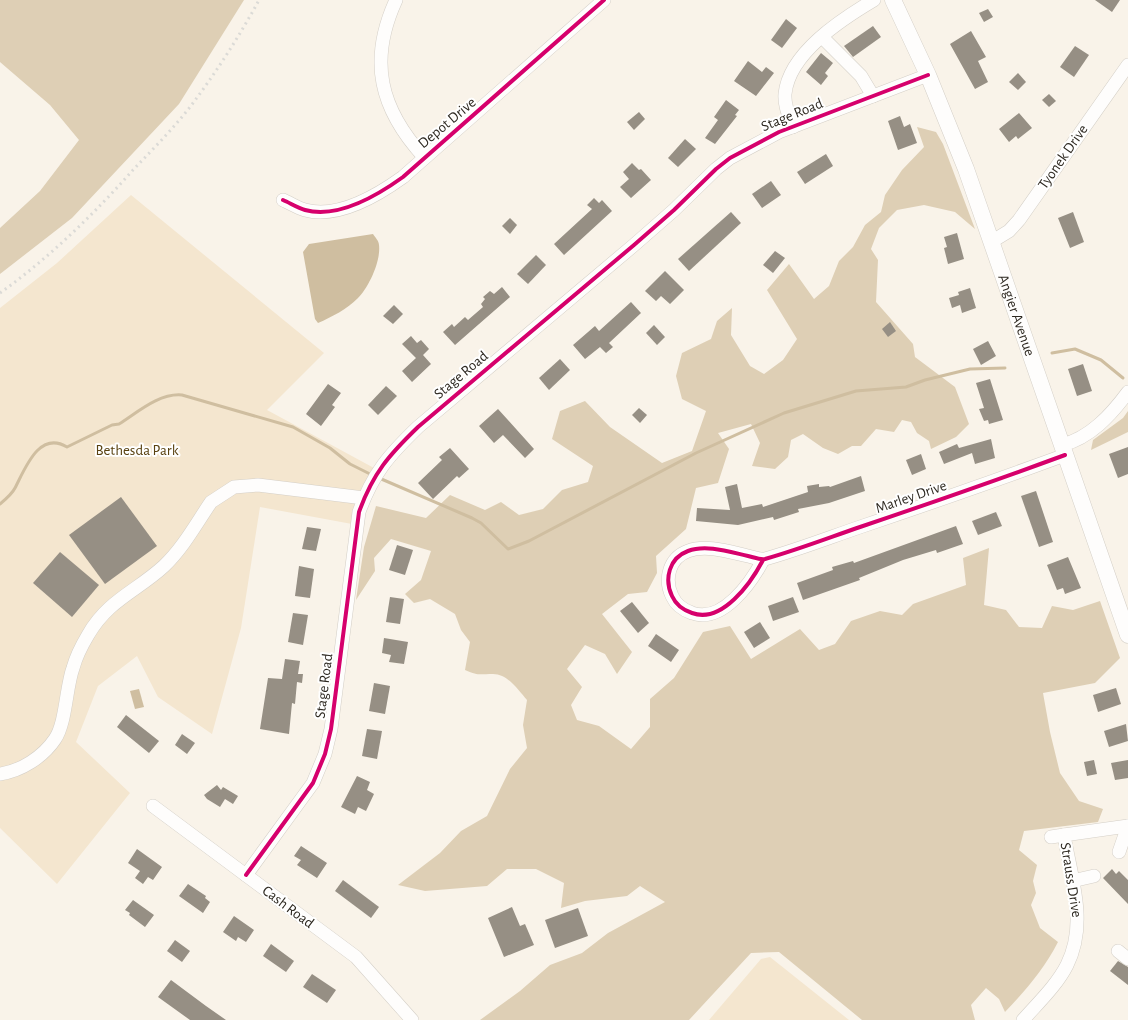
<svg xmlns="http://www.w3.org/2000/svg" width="1128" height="1020" font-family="'Alegreya Sans',sans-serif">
<rect width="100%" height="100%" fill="#f9f3e9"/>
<!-- green -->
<g fill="#f4e6cf">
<polygon points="131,195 324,353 267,410 374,468 352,524 260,507 241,628 212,734 158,697 137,656 98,686 76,742 130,793 57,884 0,828 0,308 57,263"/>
<polygon points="770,957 849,1020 709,1020 761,959"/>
</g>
<!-- forest -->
<g fill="#decfb5">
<polygon points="0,0 244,0 179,104 72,218 0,274 0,228 40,191 79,140 50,105 0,62"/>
<path d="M917,127L936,132L943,144L975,229L955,212L924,205L897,210L879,228L871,249L878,260L876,302L913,344L915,357L955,387L969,424L956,437L931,449L929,441L917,433L911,422L902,420L894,432L876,429L861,446H852L838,454L823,448L803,434L791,440L788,457L775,469L752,466L760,443L751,424L718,433L729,449L718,483L696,488L686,529L656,556L657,573L647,592L628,594L602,614L632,652L617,674L605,654L585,645L567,669L582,687L571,705L577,720L599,726L631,749L650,727V699L674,678L703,632L730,626L751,659L800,629L819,650L835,644L851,621L880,611L902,615L913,604L966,585L963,558L989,548L984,605L1006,610L1019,627L1042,628L1052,606L1073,610L1100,601L1120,658L1095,683L1043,693L1050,732L1060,773L1079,801L1103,809L1098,822L1024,831L1019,850L1037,865L1033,881L1036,893L1031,905L1040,928L1058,942C1044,969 1026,990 1005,1012L999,999L986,988L971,1005L975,1020H862L779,952L751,953L689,1020H480L520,991L550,965L582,953L608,933L665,902L640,886L627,896L585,901L561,908L564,883L536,869H507L487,886L425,891L398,885L440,853L461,831L487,816L510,769L527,748L523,725L527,700C518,690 508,674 493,674C479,674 479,676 465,670L470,642L461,630L455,614L430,599L414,603L405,594L421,580L431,551L391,539L374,558L375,571L356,600L364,547L376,506L426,518L450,495L485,510L501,502L519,515L543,509L562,490L588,482L593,466L552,439L560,411L585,401L610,427L662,463L692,451L706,411L682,399L676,376L682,353L711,339L717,321L732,308L731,335L750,366L764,374L783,360L797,339L767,290L789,264L814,299L829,286L839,261L853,247L865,225L881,212L885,195L902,170L924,147Z"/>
<polygon points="1128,411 1128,432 1091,450 1093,440 1123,418"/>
</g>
<!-- water -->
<g fill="#cfbea0">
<path d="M373,234C375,237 379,241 379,245C381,261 369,287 358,298C347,309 332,317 318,323L315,319L303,252L309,244Z"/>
<polygon points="139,689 144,707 135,709 130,691"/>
</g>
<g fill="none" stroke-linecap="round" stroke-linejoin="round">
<!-- stream -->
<g stroke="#cfbea0" stroke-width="3">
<polyline points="1052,353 1075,349 1101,360 1123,378"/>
<polyline points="379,478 472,518 481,523 508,549 529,541 696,453 784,413 856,391 906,387 925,380 970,369 1005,368"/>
<path d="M0,504C6,499 12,494 15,488C25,469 39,430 67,447L112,425L119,424C138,412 159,393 182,395L293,427L330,448L350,464L372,475"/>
</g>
</g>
<!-- building -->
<g fill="#968f84">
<polygon points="1095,0 1120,0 1112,12"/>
<polygon points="988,9 993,17 984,22 979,13"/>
<polygon points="786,19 797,28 782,48 771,40"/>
<polygon points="873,26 881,37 853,57 844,46"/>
<polygon points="971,31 986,57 978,61 988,82 975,89 950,44"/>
<polygon points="1075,46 1089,55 1074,77 1060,67"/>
<polygon points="821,53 833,63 825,73 828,76 821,85 806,72"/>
<polygon points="748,61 762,72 766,67 774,73 756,96 734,81"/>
<polygon points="1018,73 1026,82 1018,90 1009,82"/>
<polygon points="1049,94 1056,101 1049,107 1042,100"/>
<polygon points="726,100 739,110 735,115 737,116 715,144 705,138 718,120 714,117"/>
<polygon points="639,112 645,119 634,130 627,122"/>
<polygon points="1019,113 1032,128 1018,139 1016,136 1009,142 999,129"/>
<polygon points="900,116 904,127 910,124 917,143 898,150 888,121"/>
<polygon points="685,139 696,149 678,167 668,158"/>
<polygon points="826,154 833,166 805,184 797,172"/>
<polygon points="632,163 639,170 641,169 651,180 631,198 620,187 629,179 623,172"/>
<polygon points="771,181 781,195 762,208 752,194"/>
<polygon points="594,198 599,203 602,200 612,211 564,255 554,244 592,209 587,205"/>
<polygon points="731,212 741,223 689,271 678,259"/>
<polygon points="1073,212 1084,242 1070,248 1058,218"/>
<polygon points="510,218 517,225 510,234 502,226"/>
<polygon points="957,233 964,259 948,264 944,248 947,247 944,237"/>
<polygon points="775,251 785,258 773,273 763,265"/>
<polygon points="536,255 546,265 528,284 517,274"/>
<polygon points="665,271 684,290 670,304 661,296 656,301 645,291"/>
<polygon points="502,287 510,297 455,345 443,332 452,324 454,327 465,317 468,320 483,307 481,304 485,299 483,297 490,291 494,294"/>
<polygon points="970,288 976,308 962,313 960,305 952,308 949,298 959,295 958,292"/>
<polygon points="631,302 641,313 609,343 613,347 606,353 600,347 585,359 573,345 595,326 599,331"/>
<polygon points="394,305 403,314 393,324 383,316"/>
<polygon points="890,322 896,331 888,337 882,329"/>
<polygon points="654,325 665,337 657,345 646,333"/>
<polygon points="411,336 417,343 421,340 429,349 423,355 431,364 412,382 402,371 416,358 402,344"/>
<polygon points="988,341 996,356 981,365 973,349"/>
<polygon points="560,359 570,370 549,390 539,378"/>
<polygon points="1083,364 1092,391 1077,396 1068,369"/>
<polygon points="990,379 1003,420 989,424 988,420 984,421 979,409 984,408 976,383"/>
<polygon points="328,384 341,393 332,405 335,407 321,426 306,414"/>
<polygon points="386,386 397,396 378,415 368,405"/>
<polygon points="639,408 647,415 640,423 632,415"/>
<polygon points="498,409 534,449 525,458 503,435 494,443 479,426"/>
<polygon points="991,439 995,458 975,464 972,453 944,464 939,452 957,444 959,448"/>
<polygon points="1128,447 1128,474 1118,478 1109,454"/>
<polygon points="450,448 469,469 459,478 457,476 433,499 418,483 442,460 439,457"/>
<polygon points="921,454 926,469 912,475 906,460"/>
<polygon points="861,476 865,491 829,503 798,509 799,512 774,520 773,517 738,525 696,521 697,508 730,510 725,487 737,484 742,508 762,504 763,507 808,492 807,486 819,484 819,487 829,486 830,487"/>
<polygon points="1036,491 1053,542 1039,547 1021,496"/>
<polygon points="121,497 157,546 105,584 69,535"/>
<polygon points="996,512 1002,526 978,535 972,521"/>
<polygon points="956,526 963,544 937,553 936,550 903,560 859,578 860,580 803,600 797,583 833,570 832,567 853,561 854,563"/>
<polygon points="307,527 321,529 316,551 302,549"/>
<polygon points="397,545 413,550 405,575 389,570"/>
<polygon points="60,552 99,585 72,617 33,583"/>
<polygon points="1068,557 1081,588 1065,594 1063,588 1057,590 1047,565"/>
<polygon points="299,566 314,569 310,598 295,596"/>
<polygon points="390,597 404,599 400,624 386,622"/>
<polygon points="793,597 799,612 773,621 768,606"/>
<polygon points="632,602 649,623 638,633 620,611"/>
<polygon points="293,613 308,615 303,645 288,642"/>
<polygon points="760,622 770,638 754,648 744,632"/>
<polygon points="656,634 679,650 671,662 648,646"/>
<polygon points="384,638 408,642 404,664 389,662 391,655 382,653"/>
<polygon points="285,659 300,661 298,674 303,674 302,683 297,682 295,704 292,703 289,734 260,729 268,678 282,679"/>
<polygon points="374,683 390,686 385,714 369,711"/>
<polygon points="1116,688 1121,704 1098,712 1093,695"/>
<polygon points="126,715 159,741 149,753 117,727"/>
<polygon points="1126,724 1128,741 1109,747 1104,731"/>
<polygon points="367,729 382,731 377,759 362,756"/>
<polygon points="182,734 195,743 187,754 175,745"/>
<polygon points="1094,760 1097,774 1087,776 1084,762"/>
<polygon points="1128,760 1128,778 1115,780 1111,763"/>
<polygon points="357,776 370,782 367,790 374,794 366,811 358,807 355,814 341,807"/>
<polygon points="217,785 221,790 223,787 238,796 233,804 225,799 220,807 207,799 204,795"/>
<polygon points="301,846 327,863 317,878 297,865 301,860 294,856"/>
<polygon points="137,849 162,867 153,880 148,877 143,884 135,878 140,871 128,863"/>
<polygon points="1112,869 1116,874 1119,871 1128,880 1128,904 1103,878"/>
<polygon points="343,880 379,907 371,918 335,891"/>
<polygon points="188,884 206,896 205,898 210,902 203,913 179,896"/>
<polygon points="133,900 154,915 145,927 129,915 130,913 125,910"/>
<polygon points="512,907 520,926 525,924 534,945 504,957 488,918"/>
<polygon points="578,908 588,936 555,948 545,920"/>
<polygon points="234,916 254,930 246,942 238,937 236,941 223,932"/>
<polygon points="175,940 190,951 182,962 167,951"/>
<polygon points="271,944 294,961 286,972 263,956"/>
<polygon points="1118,961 1128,967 1128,985 1110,971"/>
<polygon points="312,974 336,990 327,1003 303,987"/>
<polygon points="171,980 206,1006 226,1020 190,1020 158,997"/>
</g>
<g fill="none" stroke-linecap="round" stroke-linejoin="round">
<defs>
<g id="minor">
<path d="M396,0C368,61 380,109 424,157"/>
<polyline points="822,37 861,76 873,96"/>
<path d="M793,127C789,116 784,105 785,94C789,53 842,19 874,0"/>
<path d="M283,200C290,203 298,208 305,210C338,219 378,195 403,177L604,0"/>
<polyline points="991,242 1009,231 1019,220 1128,65"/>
<path d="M1062,445C1090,438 1111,415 1128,392"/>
<path d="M763,560C751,583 722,624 692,613C683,610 676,605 672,596C664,579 669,558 688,551C706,544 730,552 748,556C753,557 760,560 765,559C797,550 828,538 860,527C928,504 997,480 1065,455"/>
<path d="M0,774C21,771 43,757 55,739C66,723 66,687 73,668C76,657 82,645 88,635C108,600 137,591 164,566C183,548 196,524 211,502L234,487L258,485L364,498"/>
<polyline points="153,806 356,957 412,1020"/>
<polyline points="1051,837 1064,835"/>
<polyline points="1119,852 1128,826"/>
<path d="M246,875L313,783L325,754L331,729L359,512C373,473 389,455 418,427L634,245L674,210L716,169L730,158L779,132L928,75"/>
<polyline points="1072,881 1094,876"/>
<polyline points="1118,951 1128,959"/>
<path d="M1023,1020C1038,1003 1057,985 1067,965C1088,923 1071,878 1064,835L1128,826"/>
</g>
<g id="major">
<path id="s1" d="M893,0L928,75L966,169L1128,635"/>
</g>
</defs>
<!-- minor casing -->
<use href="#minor" stroke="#d4cfc7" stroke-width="14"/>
<!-- major casing -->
<use href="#major" stroke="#d4cfc7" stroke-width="17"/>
<!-- minor -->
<use href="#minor" stroke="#fefdfc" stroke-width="13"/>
<!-- major -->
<use href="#major" stroke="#fefdfc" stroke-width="16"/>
<!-- rail -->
<path stroke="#dbdad6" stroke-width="3" stroke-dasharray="2 4" stroke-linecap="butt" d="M0,293C49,258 93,215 133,170C152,150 173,129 190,107C215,74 239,37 259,0"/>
<defs>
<g id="cycleway">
<path d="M283,200C290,203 298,208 305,210C338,219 378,195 403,177L604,0"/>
<path d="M763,560C751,583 722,624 692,613C683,610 676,605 672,596C664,579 669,558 688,551C706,544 730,552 748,556C753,557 760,560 765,559C797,550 828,538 860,527C928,504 997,480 1065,455"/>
<path d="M246,875L313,783L325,754L331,729L359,512C373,473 389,455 418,427L634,245L674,210L716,169L730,158L779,132L928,75"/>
</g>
</defs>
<!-- cycleway casing -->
<use href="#cycleway" stroke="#fff" stroke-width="6"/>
<!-- cycleway -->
<use href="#cycleway" stroke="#d6006c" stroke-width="4"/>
</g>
<g text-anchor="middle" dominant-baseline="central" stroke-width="4" stroke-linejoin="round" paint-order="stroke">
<!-- street labels -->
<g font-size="15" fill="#2d2820" stroke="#fff">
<text transform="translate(792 115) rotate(-22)">Stage Road</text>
<text transform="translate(447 123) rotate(-40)">Depot Drive</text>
<text transform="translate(1063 157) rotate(-55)">Tyonek Drive</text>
<text stroke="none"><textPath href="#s1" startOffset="339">Angier Avenue</textPath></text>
<text transform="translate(461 375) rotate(-40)">Stage Road</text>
<text transform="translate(911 497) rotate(-19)">Marley Drive</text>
<text transform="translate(324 686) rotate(-83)">Stage Road</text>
<text transform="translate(1071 880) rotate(81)">Strauss Drive</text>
<text transform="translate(288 907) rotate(37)">Cash Road</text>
</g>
<!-- park labels -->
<g font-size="15" fill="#594211" stroke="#fff">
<text x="137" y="450">Bethesda Park</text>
</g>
</g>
</svg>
